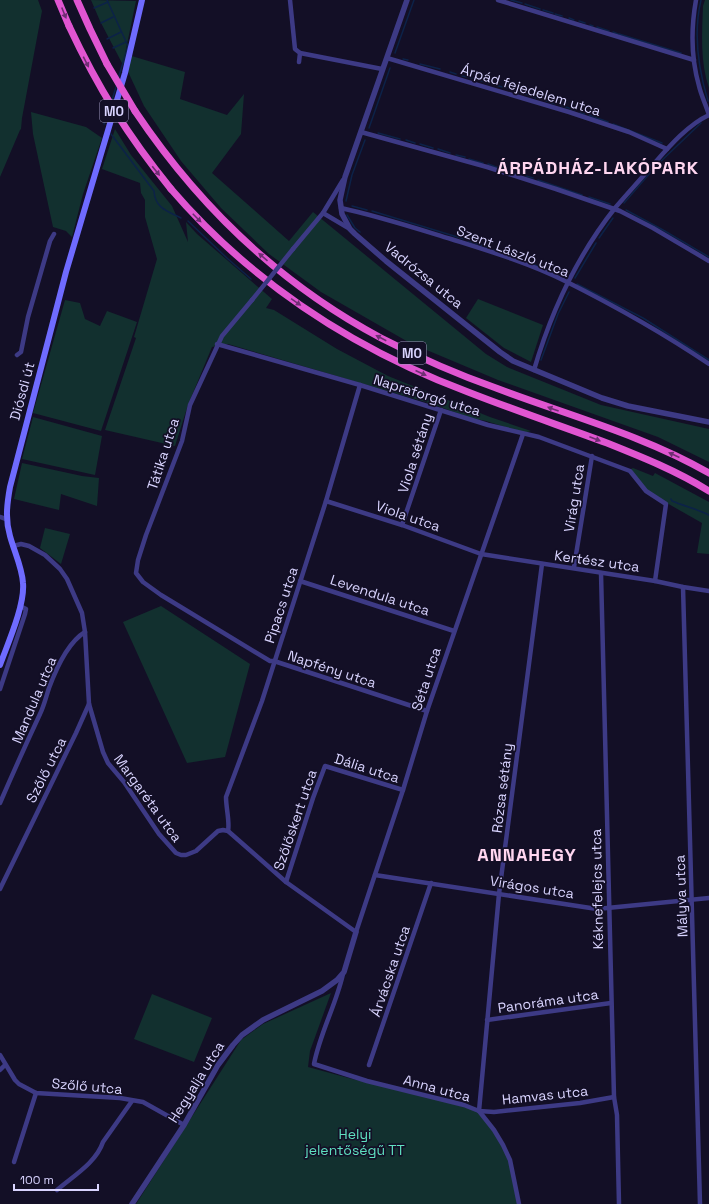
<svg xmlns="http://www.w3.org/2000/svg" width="709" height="1204" font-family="'Space Grotesk',sans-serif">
<rect width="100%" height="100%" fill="#130f26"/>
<!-- green -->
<g fill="#12302f">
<polygon points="0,0 38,0 42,11 22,118 21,129 20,130 0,177"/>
<polygon points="91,0 136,1 125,54 185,72 180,99 227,115 244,94 241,134 212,173 289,241 313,212 486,354 507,367 601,405 709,429 709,462 658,437 498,380 410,343 321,292 269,254 221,208 181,161 144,106 124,63 123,65 100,21"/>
<path d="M705,0H709V88C700,62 702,33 703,6Z"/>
<polygon points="31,112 86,127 102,138 83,194 72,237 66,231 53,227 33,134"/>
<polygon points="115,129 131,155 172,206 188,242 186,222 197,234 272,299 266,308 274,310 337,349 388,376 490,417 531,431 524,433 486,421 471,418 432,404 228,344 212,347 188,405 175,446 105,430 136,338 134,337 157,259 145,217 145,200 141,193 140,183 102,169"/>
<polygon points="478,299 543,325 531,362 504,348 466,318"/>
<polygon points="65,300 80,303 85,319 100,326 107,311 137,322 101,431 33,413"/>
<polygon points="33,417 102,436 95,475 22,459"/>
<polygon points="22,463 82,476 99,478 97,506 61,494 59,510 14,499"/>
<polygon points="633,468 653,476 655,473 709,502 709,554 697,553 702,523 658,498 641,485 631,469"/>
<polygon points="45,528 70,534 61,564 40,548"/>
<polygon points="161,606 250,664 225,757 187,763 123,622"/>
<polygon points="331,993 310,1051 308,1067 356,1080 367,1081 479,1111 494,1130 510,1160 519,1204 136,1204 241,1040 263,1024"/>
<polygon points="152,994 212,1018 194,1062 134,1039"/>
</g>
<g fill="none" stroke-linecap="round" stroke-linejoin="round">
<!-- stream -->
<g stroke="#0c2248" stroke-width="1.5">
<polyline points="107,0 128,46 118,79"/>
<polyline points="511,0 522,3"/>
<path d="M701,0C693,34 698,68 708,101"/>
<polyline points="525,4 540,9"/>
<polyline points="94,8 108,2"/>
<polyline points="543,10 553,13"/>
<polyline points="555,14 562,16"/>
<polyline points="569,18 574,20"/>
<polyline points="579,21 585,23"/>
<polyline points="101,23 113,17"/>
<polyline points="590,25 593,26"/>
<polyline points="597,27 609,31"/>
<polyline points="613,32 618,34"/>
<polyline points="619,34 681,53"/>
<polyline points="107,39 121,32"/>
<polyline points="113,48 126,42"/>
<polyline points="395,53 414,0"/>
<polyline points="403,59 408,60"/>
<polyline points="420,64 440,69"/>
<polyline points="450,72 456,74"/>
<polyline points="462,76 472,78"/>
<polyline points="478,80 489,83"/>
<polyline points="495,85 506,88"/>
<polyline points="512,90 522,93"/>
<polyline points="526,94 536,98"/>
<polyline points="112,100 117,84"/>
<polyline points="544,100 555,104"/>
<polyline points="560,105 575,110"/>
<polyline points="580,112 585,114"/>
<polyline points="589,115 608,122"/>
<polyline points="104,124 109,107"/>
<polyline points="613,124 662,143"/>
<polyline points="369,128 390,68"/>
<polyline points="378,133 400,139"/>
<path d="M111,134L154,191C155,208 167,211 181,218"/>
<polyline points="406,140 415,143"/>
<polyline points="420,144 433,148"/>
<polyline points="438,149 450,153"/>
<polyline points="456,155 465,157"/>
<polyline points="469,159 483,163"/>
<polyline points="488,164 499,168"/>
<polyline points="506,170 514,172"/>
<polyline points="526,176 533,178"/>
<polyline points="538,180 582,195"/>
<polyline points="589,197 610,204"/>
<polyline points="346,201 352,175 365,140"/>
<polyline points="624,203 657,165 701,123"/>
<polyline points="352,206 367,210"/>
<polyline points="626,210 663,230 709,257"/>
<polyline points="372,211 464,239"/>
<polyline points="347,215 355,228 360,232"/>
<polyline points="188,221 228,259 251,279"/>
<polyline points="599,238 613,218"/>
<polyline points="468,241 490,248"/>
<polyline points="494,250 506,254"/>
<polyline points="511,256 553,272"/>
<polyline points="575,278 596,243"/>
<polyline points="577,284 643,318 709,360"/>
<polyline points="541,360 558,314 569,292"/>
<path d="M671,499L672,501C684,506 697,509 709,515"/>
</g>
<!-- minor -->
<g stroke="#3d3a85" stroke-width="4.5">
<polyline points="290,0 295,49 300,53 299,62"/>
<polyline points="498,0 694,60"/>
<path d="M696,0C691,28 691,58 699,86C701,95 706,105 709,115"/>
<polyline points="300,53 382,69"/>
<polyline points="387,58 569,112 629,132 667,149"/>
<polyline points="361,132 487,167 556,189 620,211 653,228 709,261"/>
<path d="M341,208C378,216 415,228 451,239C489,251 529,263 565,281C615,306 663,333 709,364"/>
<polyline points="323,213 350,229"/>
<polyline points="293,249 323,213 343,180"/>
<polyline points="252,300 222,336 190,405 182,441 146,535 138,560 136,573 143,582 161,595 270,661 274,661 427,711"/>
<polyline points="217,344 360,385 488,425 539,437 630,471 646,491 666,504 655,581"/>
<polyline points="17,355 21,352 28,317 50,241 54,234"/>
<path d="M534,370C551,312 577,256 615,208C627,194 639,181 651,167C667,149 687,125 709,115"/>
<polyline points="326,501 402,525 481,554 655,581 683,587 709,591"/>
<polyline points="0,517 6,519"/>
<polyline points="402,525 441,410"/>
<polyline points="13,546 21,544 29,546 45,555 60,569 67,579 82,613 85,632 89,704 103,752 108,763 124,782 159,834 176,853 181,855 186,855 196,851 218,831 223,830 228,831 286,882 356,932 403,790 427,711 523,434"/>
<polyline points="542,564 499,894 479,1111 494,1112 580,1103 614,1097"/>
<polyline points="574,567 592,456"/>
<polyline points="601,573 614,1097 617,1115 619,1204"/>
<polyline points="300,581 454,631"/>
<polyline points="683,587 700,1204"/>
<polyline points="0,689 25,614 26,609 20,606"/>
<path d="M0,803C13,773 26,744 40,714C44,706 46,697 49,688C56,669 67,643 85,632"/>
<path d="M228,831C230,823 226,808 226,797L262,701L326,501L360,385"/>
<polyline points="375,875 597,909 709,898"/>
<polyline points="286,882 313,798 325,766 403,790"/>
<polyline points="0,889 76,733 89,704"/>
<path d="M343,974C336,1005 320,1033 314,1064L367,1081L464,1105L479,1111L494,1130L503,1145L510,1160L519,1204"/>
<polyline points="487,1020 611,1003"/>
<polyline points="0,1055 15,1080 19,1084 36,1093 120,1098 143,1102 184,1125"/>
<polyline points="369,1065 431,883"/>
<polyline points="0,1070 5,1065"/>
<polyline points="14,1162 36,1093"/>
<path d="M57,1190C73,1176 96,1163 103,1142L132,1101"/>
</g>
<!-- tertiary -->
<g stroke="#3d3a85" stroke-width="5.5">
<polyline points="407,0 345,177 340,200 342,214 350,229 355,234 386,261 500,352 513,361 602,398 628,406 709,422"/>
<polyline points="132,1204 184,1125 218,1065 233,1045 242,1035 263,1020 322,991 337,980 344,972 356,932"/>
</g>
<!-- secondary -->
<path stroke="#6f6bff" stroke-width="6" d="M0,665C8,643 25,605 23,583C22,567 14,551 10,536C5,519 7,504 10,487L66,272L125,73L142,0"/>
<!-- trunk -->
<g stroke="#e055d1" stroke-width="7">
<polyline points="58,0 69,26"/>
<polyline points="77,0 90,29 107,64"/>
<path d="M135,111C198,205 280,284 381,338C418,357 456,374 496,388C567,415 643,435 709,473"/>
<path d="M171,189C251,282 354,349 468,392C514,410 561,426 607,443C642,457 677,471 709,491"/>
</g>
<!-- minor-bridge -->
<polyline stroke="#3d3a85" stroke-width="4.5" points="252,300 293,249"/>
<!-- trunk-bridge -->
<g stroke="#e055d1" stroke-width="7">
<path d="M69,26C98,88 128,136 171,189"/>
<polyline points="107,64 135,111"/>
</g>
</g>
<!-- one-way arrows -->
<defs><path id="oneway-solid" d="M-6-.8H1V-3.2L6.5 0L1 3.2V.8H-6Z"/></defs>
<g fill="#6f2e73">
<use href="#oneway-solid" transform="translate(64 13) rotate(68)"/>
<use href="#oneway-solid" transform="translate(86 62) rotate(63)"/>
<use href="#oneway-solid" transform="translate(156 171) rotate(51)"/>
<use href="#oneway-solid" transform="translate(197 218) rotate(45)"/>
<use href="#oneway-solid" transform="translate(263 257) rotate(-139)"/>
<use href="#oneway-solid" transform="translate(296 302) rotate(35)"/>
<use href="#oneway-solid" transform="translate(381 338) rotate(-152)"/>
<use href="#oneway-solid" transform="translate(421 373) rotate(24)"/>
<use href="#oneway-solid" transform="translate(553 409) rotate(-160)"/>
<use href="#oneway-solid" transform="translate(595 439) rotate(21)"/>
<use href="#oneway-solid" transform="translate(674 455) rotate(-156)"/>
</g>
<g text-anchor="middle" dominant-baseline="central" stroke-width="3.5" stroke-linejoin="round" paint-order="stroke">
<!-- shield labels -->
<g fill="#130f26" stroke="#9e99be" stroke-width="1">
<rect x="100" y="100" width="28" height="22" rx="3"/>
<rect x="398" y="342" width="28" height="22" rx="3"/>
</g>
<g font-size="13" font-weight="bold" fill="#d9d4ff">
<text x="114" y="111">M0</text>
<text x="412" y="353">M0</text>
</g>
<!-- street labels -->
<g font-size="14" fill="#d9d4ff" stroke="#130f26">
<text transform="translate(531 90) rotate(17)">Árpád fejedelem utca</text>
<text transform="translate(513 251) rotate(21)">Szent László utca</text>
<text transform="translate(424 275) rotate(39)">Vadrózsa utca</text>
<text transform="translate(22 391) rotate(-75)">Diósdi út</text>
<text transform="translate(427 395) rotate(17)">Napraforgó utca</text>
<text transform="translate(415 453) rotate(-72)">Viola sétány</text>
<text transform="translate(163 454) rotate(-72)">Tátika utca</text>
<text transform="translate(574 498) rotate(-81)">Virág utca</text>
<text transform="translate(408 516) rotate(19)">Viola utca</text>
<text transform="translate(597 561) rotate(8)">Kertész utca</text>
<text transform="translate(380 595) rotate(18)">Levendula utca</text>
<text transform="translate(281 605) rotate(-72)">Pipacs utca</text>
<text transform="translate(332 669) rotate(18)">Napfény utca</text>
<text transform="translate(426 679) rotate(-72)">Séta utca</text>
<text transform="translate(34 700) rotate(-67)">Mandula utca</text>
<text transform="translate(367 768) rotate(18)">Dália utca</text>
<text transform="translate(46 770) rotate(-63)">Szőlő utca</text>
<text transform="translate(502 788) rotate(-83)">Rózsa sétány</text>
<text transform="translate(148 798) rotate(54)">Margaréta utca</text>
<text transform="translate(295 820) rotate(-71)">Szőlőskert utca</text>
<text transform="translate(532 887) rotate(9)">Virágos utca</text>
<text transform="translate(597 889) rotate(-91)">Kéknefelejcs utca</text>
<text transform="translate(681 896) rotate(-92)">Mályva utca</text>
<text transform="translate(390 971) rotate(-71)">Árvácska utca</text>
<text transform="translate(548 1001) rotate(-8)">Panoráma utca</text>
<text transform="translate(196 1082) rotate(-58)">Hegyalja utca</text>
<text transform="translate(87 1086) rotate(5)">Szőlő utca</text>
<text transform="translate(437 1088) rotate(15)">Anna utca</text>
<text transform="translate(545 1095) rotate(-6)">Hamvas utca</text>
</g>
<!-- park labels -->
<g font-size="14" fill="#5fe0c0" stroke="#130f26">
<text x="355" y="1134">Helyi<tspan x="355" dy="16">jelentőségű TT</tspan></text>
</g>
<!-- district labels -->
<g font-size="18" font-weight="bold" letter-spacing="1" fill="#ffd6f0" stroke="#130f26">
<text x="598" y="167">ÁRPÁDHÁZ-LAKÓPARK</text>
<text x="527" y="854">ANNAHEGY</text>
</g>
</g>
<!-- scale -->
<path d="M14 1184v6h84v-6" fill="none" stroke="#d9d4ff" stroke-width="2"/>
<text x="20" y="1184" font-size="12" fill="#d9d4ff" stroke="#130f26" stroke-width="3" paint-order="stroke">100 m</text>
</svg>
